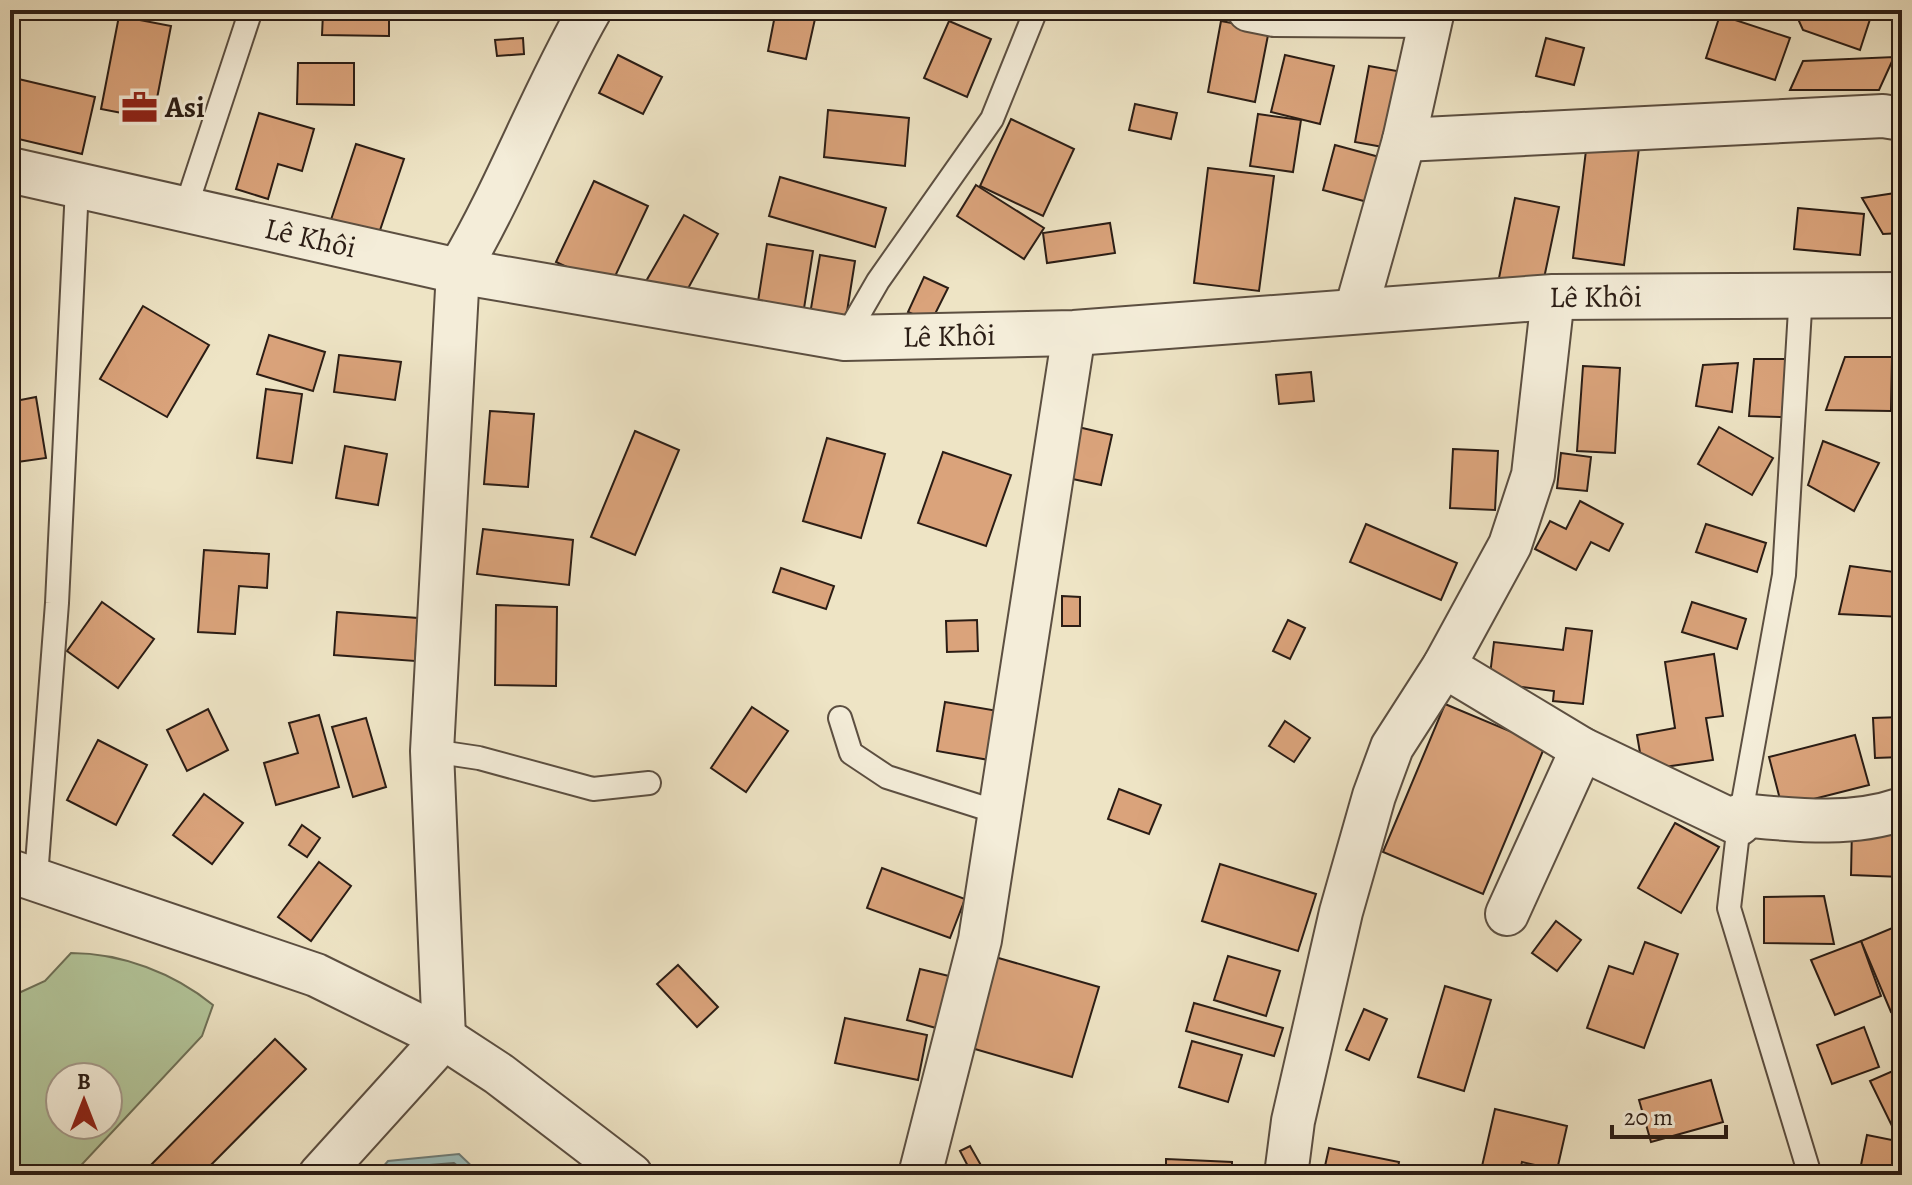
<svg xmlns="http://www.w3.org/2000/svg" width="1912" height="1185" font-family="Alegreya,serif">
<rect width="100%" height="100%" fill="#eee4c5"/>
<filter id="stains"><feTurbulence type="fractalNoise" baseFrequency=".0025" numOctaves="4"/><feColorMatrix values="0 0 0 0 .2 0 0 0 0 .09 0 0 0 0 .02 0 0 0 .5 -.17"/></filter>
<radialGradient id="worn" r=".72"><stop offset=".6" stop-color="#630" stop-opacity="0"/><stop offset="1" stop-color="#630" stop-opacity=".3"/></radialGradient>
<!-- green -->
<path fill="#b3c59a" stroke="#6f7158" stroke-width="2" fill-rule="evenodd" d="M71,953C121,953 174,973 213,1005L202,1036L72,1175H10V997L45,981ZM60,1077H108V1125H60Z"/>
<!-- water -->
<polygon fill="#9bbdbb" stroke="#6e7d79" stroke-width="2" points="459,1154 481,1175 376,1175 388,1161"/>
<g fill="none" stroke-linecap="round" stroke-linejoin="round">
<!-- shore -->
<polyline stroke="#636d68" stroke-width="2" points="386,1175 393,1168 454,1163 469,1175"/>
</g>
<!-- building -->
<g fill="#daa37b" stroke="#2b1d15" stroke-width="2">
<polygon points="776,10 817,10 806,59 768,51"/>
<polygon points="1794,10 1873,10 1860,50 1803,30"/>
<polygon points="323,13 389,13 389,36 322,35"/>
<polygon points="1720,15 1790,38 1775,80 1706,58"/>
<polygon points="119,16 171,26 153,119 101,109"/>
<polygon points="949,21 991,39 967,97 924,78"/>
<polygon points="1221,21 1269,30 1255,102 1208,92"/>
<polygon points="523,38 524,54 497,56 495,40"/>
<polygon points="1546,38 1584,48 1574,85 1536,76"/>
<polygon points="618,55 662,77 643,114 599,93"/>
<polygon points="1285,55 1334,66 1320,124 1271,112"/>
<polygon points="1894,57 1879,90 1790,90 1803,61"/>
<polygon points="298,63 354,63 354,105 297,104"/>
<polygon points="1369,66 1408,73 1394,149 1355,142"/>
<polygon points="10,77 95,97 82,154 10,137"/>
<polygon points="1135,104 1177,113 1171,139 1129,130"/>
<polygon points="828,110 909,118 905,166 824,157"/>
<polygon points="259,113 314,129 302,171 278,164 268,199 236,189"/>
<polygon points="1258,114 1301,120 1293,172 1250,166"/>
<polygon points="1011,119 1074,149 1043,216 980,186"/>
<polygon points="1587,142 1639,148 1624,265 1573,258"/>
<polygon points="356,144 404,159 371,257 324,241"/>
<polygon points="1335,145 1383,158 1371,203 1323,190"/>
<polygon points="1208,168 1274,176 1259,291 1194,283"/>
<polygon points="780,177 886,208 875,247 769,216"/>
<polygon points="594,181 648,206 610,287 556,262"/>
<polygon points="976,185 1044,228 1024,259 957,216"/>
<polygon points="1902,192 1902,233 1883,234 1862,198"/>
<polygon points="1515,198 1559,207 1539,302 1496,293"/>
<polygon points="1798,208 1864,214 1860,255 1794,249"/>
<polygon points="684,215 718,234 680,303 645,283"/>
<polygon points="1110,223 1115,253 1047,263 1043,233"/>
<polygon points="767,244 813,251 800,334 754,327"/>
<polygon points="820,255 855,261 843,337 807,332"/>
<polygon points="924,277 948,288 931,322 908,312"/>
<polygon points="143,306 209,345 167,417 100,379"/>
<polygon points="269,335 325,352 313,391 257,374"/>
<polygon points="339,355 401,362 395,400 334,392"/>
<polygon points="1845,357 1892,357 1891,411 1826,410"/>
<polygon points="1754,359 1787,359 1782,417 1749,416"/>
<polygon points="1738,363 1732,412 1696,406 1703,365"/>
<polygon points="1583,366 1620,368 1615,453 1577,451"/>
<polygon points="1311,372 1314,401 1279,404 1276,375"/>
<polygon points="266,389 302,394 292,463 257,458"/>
<polygon points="36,397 46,458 10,463 10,402"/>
<polygon points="490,411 534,414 528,487 484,484"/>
<polygon points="1074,426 1112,435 1101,485 1063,477"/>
<polygon points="1719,427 1773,458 1752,495 1698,464"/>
<polygon points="635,431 679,450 635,555 591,537"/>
<polygon points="827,438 885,454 861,538 803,521"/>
<polygon points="1823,441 1879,463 1854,511 1808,485"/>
<polygon points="345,446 387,454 378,505 336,498"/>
<polygon points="1453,449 1498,451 1495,510 1450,508"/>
<polygon points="943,452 1011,475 986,546 918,523"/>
<polygon points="1561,453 1591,457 1587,491 1557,488"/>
<polygon points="1580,501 1623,524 1609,551 1591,542 1576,570 1535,549 1550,521 1566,529"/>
<polygon points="1366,524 1457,563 1441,600 1350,562"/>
<polygon points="1706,524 1766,543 1757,572 1696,552"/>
<polygon points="483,529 573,540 569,585 477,574"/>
<polygon points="204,550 269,554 267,588 239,586 235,634 198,632"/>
<polygon points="1850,566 1902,573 1902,617 1839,614"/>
<polygon points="781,568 834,586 826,609 773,592"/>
<polygon points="1062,596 1080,597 1080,626 1062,626"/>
<polygon points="102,602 154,639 118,688 67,651"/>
<polygon points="1692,602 1746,619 1737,649 1682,632"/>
<polygon points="496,605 557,607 556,686 495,685"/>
<polygon points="337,612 418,618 415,661 334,655"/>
<polygon points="977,620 978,651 947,652 946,621"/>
<polygon points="1288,620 1305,628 1290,659 1273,651"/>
<polygon points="1566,628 1592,631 1583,704 1553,701 1554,691 1489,683 1494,642 1563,650"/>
<polygon points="1714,654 1723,716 1706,718 1713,760 1643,770 1637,735 1675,728 1665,662"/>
<polygon points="945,702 998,711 989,760 937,751"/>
<polygon points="1445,704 1545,746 1483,894 1383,852"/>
<polygon points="752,707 788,731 746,792 711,768"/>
<polygon points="208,709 228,750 187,771 167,730"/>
<polygon points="319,715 339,787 276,805 264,763 298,753 289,723"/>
<polygon points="1902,717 1902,757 1875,758 1873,718"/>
<polygon points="366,718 386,787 353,797 332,727"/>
<polygon points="1285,721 1310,738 1294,762 1269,746"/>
<polygon points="1855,735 1869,785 1782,807 1769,757"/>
<polygon points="98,740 147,765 116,825 67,800"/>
<polygon points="1119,789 1161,805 1149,834 1108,819"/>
<polygon points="204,794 243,823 212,864 173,835"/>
<polygon points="1675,823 1719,847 1681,913 1638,888"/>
<polygon points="302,825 320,838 307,857 289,845"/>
<polygon points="1852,827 1902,828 1902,877 1851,875"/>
<polygon points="319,862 351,886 311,941 278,917"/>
<polygon points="1220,864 1316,894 1298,951 1202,921"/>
<polygon points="882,868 965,899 950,938 867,908"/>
<polygon points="1824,896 1834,944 1764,943 1764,897"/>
<polygon points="1556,921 1581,940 1557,971 1532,953"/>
<polygon points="1902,924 1902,1008 1891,1012 1861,941"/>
<polygon points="1861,941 1881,996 1835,1015 1811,960"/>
<polygon points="1645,942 1678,954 1644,1048 1587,1028 1609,966 1633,974"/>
<polygon points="1228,956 1280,971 1266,1016 1214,1000"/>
<polygon points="995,957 1099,987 1072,1077 968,1047"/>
<polygon points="678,965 718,1007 697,1027 657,984"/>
<polygon points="920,969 949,976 936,1028 907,1020"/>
<polygon points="1445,986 1491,1000 1464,1091 1418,1077"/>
<polygon points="1194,1003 1283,1028 1274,1056 1186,1031"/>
<polygon points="1364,1009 1387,1019 1369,1060 1346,1050"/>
<polygon points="845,1018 927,1035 918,1080 835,1063"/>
<polygon points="1864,1027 1879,1067 1832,1084 1817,1045"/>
<polygon points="275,1039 306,1069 201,1175 141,1175"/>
<polygon points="1192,1041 1242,1055 1228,1102 1179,1087"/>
<polygon points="1902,1067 1902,1124 1893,1128 1870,1081"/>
<polygon points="1711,1080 1723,1122 1651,1142 1639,1100"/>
<polygon points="1495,1109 1567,1126 1557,1170 1522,1162 1519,1175 1480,1175"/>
<polygon points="1867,1135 1902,1142 1902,1175 1859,1175"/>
<polygon points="970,1146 982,1167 971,1172 960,1151"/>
<polygon points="1329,1148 1399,1162 1397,1175 1323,1175"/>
<polygon points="1166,1159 1232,1162 1232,1175 1166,1175"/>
</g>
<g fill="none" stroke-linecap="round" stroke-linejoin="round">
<defs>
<g id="service">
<polyline points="185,210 251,10"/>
<polyline points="1801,293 1784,575 1739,824 1729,908 1810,1175"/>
<polyline points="845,338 878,281 992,119 1036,10"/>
<polyline points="840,718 851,753 887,777 1000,813"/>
<polyline points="432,751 479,758 593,789 649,783"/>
<polyline points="36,877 57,603 77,187"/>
</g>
<g id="minor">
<polyline points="1249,10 1274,15 1431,16"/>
<polyline points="1404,140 1883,116 1902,119"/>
<polyline points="1356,310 1404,140 1433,10"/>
<polyline points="1444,666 1582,749 1739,824"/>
<path d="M1741,815C1795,820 1850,827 1902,809"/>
<polyline points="10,871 316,975 444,1038 499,1074 631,1175"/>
<polyline points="1507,914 1582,749"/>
<path d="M320,1175L444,1038L432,751L458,271C508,187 541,95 590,10"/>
<polyline points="920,1175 980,940 1074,333"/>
<polyline points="1286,1175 1293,1121 1341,912 1374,796 1392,747 1444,666 1510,545 1533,475 1553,297"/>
</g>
<g id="tertiary">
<path id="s1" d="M10,170L458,271L845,338L1074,333L1553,297L1902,295"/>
</g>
</defs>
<!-- service casing -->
<use href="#service" stroke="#5c4f41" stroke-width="26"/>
<!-- minor casing -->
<use href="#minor" stroke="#5c4f41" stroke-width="46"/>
<!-- tertiary casing -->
<use href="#tertiary" stroke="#5c4f41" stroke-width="48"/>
<!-- service -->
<use href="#service" stroke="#f4edd9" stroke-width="22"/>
<!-- minor -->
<use href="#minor" stroke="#f4edd9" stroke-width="42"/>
<!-- tertiary -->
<use href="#tertiary" stroke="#f4edd9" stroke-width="44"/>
</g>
<!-- icons -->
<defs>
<symbol id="office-bare" viewBox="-9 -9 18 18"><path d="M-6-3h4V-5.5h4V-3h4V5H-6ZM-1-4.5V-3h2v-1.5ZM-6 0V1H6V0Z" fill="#8f2418" stroke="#f4edd9" stroke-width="2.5" paint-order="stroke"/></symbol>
</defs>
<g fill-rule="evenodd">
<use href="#office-bare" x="114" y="82" width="51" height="51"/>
</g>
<g text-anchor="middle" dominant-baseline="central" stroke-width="6" stroke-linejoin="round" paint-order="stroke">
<!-- poi labels -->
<g font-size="30" font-weight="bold" fill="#2b1d15" stroke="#f4edd9" text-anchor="start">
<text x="165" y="107">Asi</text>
</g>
<!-- street labels -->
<g font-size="30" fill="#2b1d15" stroke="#f4edd9">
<text stroke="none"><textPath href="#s1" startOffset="308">Lê Khôi</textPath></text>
<text stroke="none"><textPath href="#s1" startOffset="1604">Lê Khôi</textPath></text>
<text stroke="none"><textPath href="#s1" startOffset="956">Lê Khôi</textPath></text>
</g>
</g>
<!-- margin -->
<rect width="1912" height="1185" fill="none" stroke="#eee4c5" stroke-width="40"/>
<rect x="12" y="12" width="1888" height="1161" fill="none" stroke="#2b1d15" stroke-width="4"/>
<rect x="20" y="20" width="1872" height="1145" fill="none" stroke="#2b1d15" stroke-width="2"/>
<!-- north arrow -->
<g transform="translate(84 1101)"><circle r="38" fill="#f4edd9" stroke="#a49a8b" stroke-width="2"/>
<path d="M0-6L14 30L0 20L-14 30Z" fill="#8f2418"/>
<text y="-12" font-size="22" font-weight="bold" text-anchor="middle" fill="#2b1d15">B</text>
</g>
<!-- scale -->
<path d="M1612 1125v12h114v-12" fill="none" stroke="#2b1d15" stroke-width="4"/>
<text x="1624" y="1125" font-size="24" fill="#2b1d15" stroke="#f4edd9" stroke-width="6" paint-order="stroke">20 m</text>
<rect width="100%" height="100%" filter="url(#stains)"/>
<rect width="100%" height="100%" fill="url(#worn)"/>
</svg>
